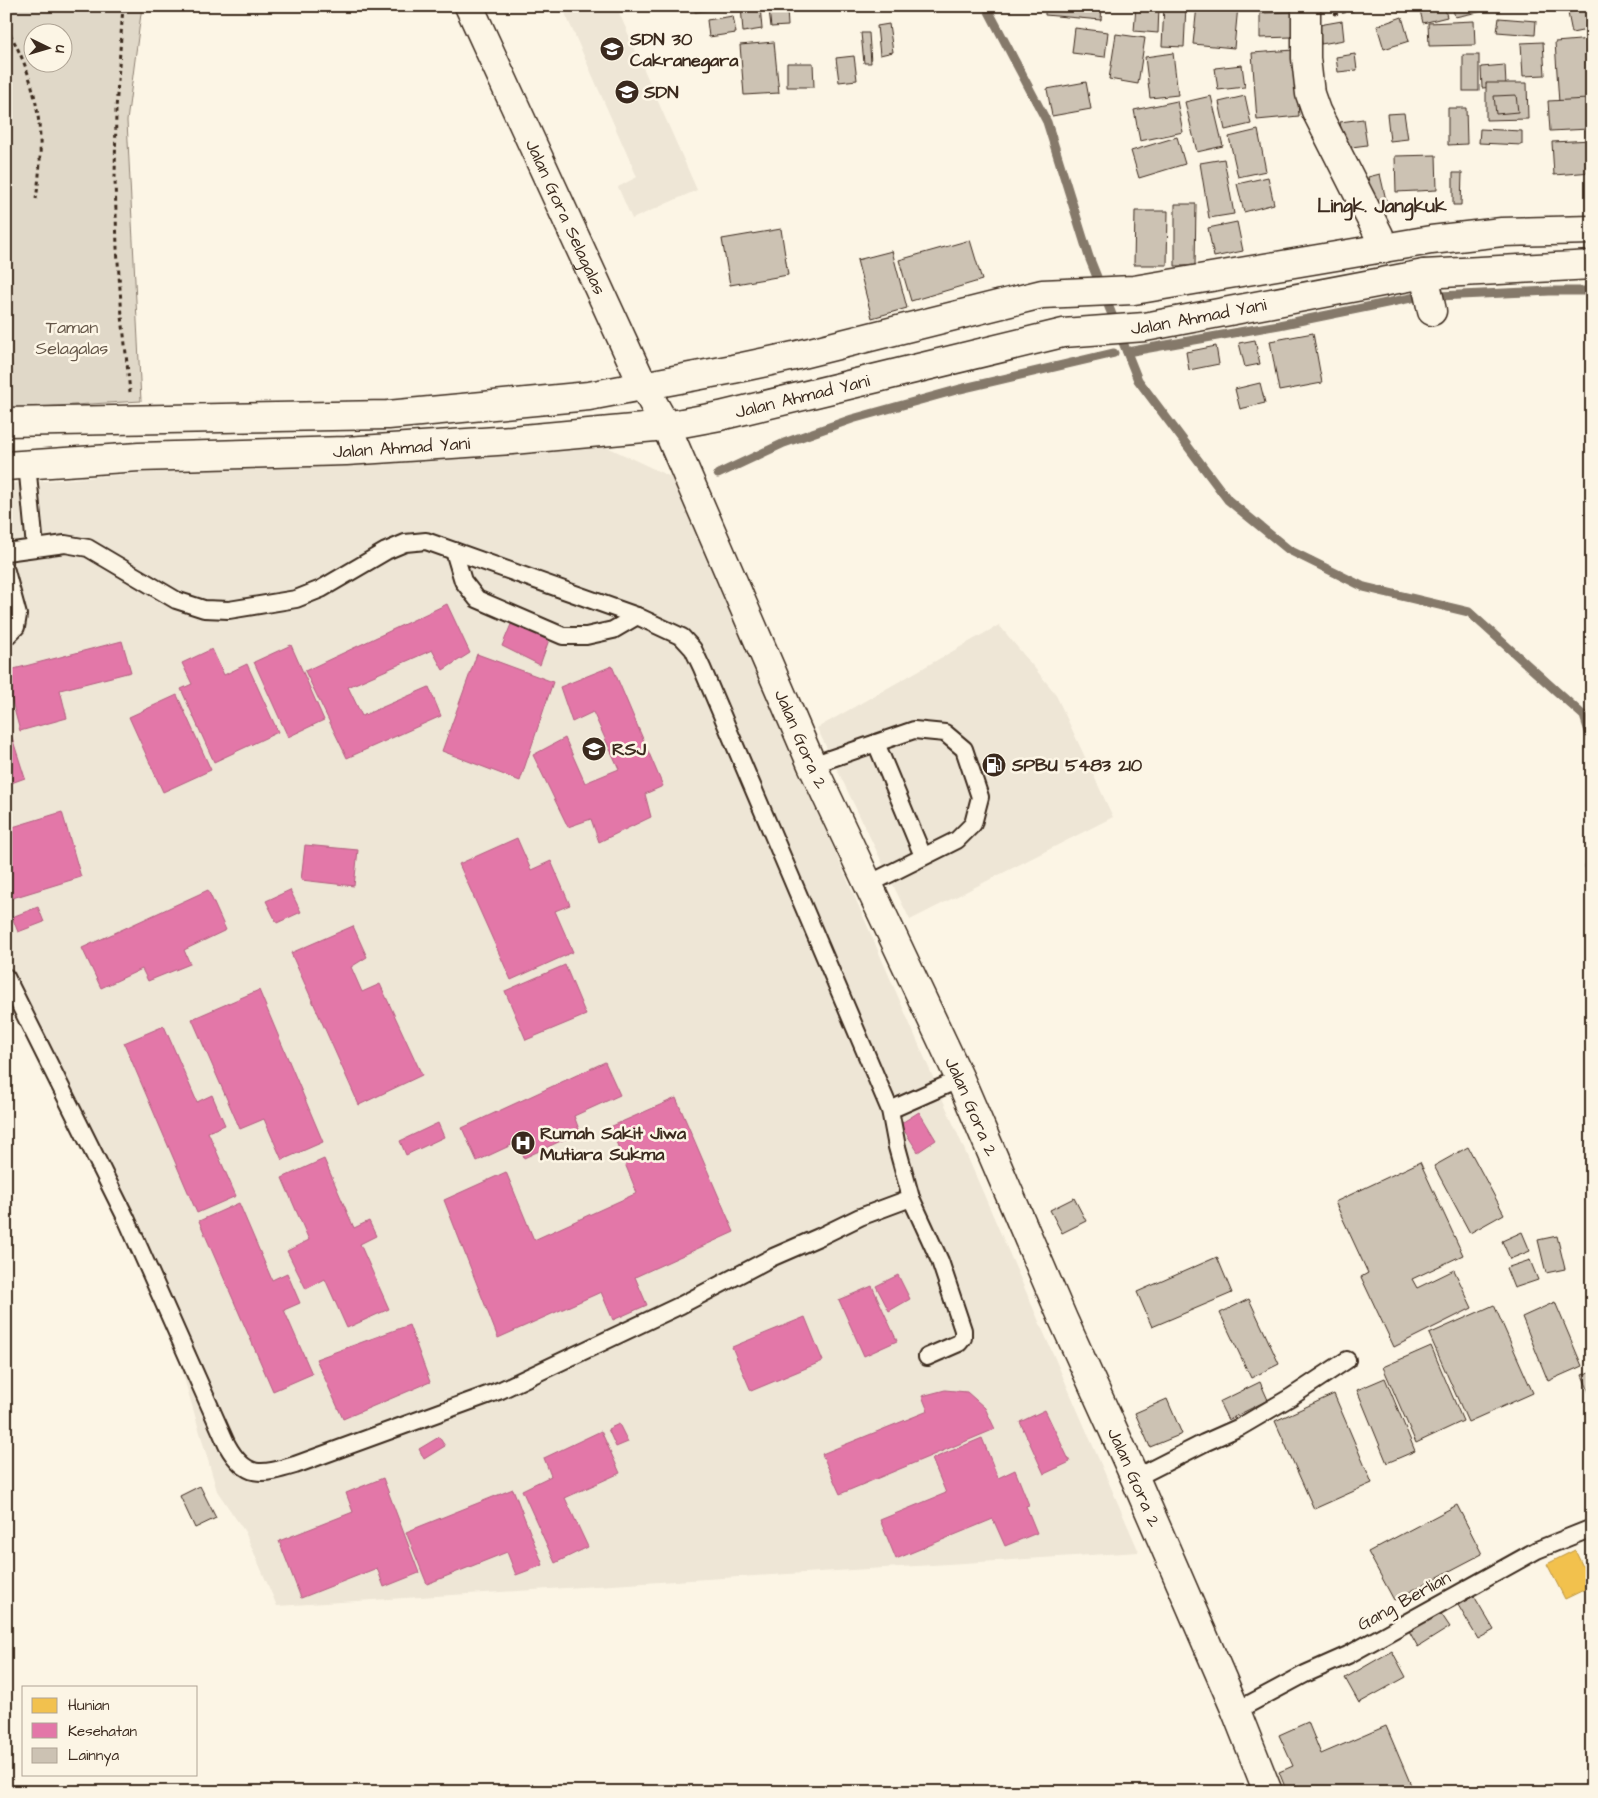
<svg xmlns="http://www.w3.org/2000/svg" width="1598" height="1798" font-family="'Architects Daughter',sans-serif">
<rect width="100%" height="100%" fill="#fcf5e5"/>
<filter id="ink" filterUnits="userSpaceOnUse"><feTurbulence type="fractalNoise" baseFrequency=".02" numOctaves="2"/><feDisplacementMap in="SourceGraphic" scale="10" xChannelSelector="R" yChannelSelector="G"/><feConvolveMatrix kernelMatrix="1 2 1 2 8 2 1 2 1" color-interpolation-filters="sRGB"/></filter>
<g filter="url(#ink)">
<!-- built -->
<g fill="#eee6d6">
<polygon points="562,6 616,6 697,190 632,219 618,187 637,177"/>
<polygon points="588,438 673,478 1139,1552 277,1606 245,1532 217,1491 161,1299 6,986 6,484"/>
<polygon points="999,625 1055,693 1113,817 910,920 817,728"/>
</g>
<!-- green -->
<path fill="#e0d8c8" stroke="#8e8173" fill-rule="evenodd" d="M6,6H142L127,121L141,401L6,409ZM32,32H62V62H32Z"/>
<!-- homes -->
<polygon fill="#f2c14e" stroke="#bb9440" points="1575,1550 1592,1586 1565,1599 1547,1564"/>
<!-- health -->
<g fill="#e377a8" stroke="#b1607f">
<polygon points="447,604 470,653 443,670 432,650 348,687 362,716 429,687 441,716 347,758 305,671"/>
<polygon points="512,622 550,637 540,665 502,646"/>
<polygon points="122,641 131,672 60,690 67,718 20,731 6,679 6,671"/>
<polygon points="291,645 324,720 288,737 254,662"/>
<polygon points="212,649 224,675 247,664 278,732 214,762 181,689 192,684 182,663"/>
<polygon points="477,654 553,682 520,781 442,751"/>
<polygon points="612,666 663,786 645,794 651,817 599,842 591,819 568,827 533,755 565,738 585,783 619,769 593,712 572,722 560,687"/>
<polygon points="177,695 211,770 163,792 129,717"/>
<polygon points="6,719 25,778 6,785"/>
<polygon points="62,812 81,877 6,900 6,829"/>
<polygon points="517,838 531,870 551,861 570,905 555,911 573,952 511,980 459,864"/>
<polygon points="305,845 358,850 354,886 301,880"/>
<polygon points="208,890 226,930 184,950 190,964 148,981 142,969 101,988 82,948"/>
<polygon points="290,890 301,912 277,923 266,901"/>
<polygon points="38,907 44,922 18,932 12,917"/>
<polygon points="353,926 367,957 351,967 362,992 380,984 422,1075 359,1105 291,953"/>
<polygon points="565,965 586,1015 526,1040 505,991"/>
<polygon points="259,990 323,1142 282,1160 264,1119 240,1129 192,1019"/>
<polygon points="164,1026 197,1102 212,1095 225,1125 208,1132 236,1196 197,1213 124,1043"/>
<polygon points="605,1062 620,1095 574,1116 580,1132 524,1158 518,1142 477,1161 462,1128"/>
<polygon points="676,1098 734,1232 635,1277 647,1305 613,1320 601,1292 498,1338 444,1200 506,1172 534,1240 637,1193 610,1127"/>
<polygon points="919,1112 936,1140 918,1152 900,1124"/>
<polygon points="438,1123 444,1137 406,1155 400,1141"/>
<polygon points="324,1159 354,1228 369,1221 376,1236 360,1244 389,1309 347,1328 325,1279 306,1289 287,1251 309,1240 282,1178"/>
<polygon points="239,1203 272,1280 287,1273 300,1303 284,1310 312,1374 273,1391 199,1221"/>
<polygon points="898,1275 910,1299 889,1311 876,1286"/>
<polygon points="872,1286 897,1341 864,1356 839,1300"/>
<polygon points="805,1317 823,1361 751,1391 732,1347"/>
<polygon points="409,1325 430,1382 343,1419 316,1359"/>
<polygon points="945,1390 967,1392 985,1408 995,1429 840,1494 822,1454 928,1411 922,1396"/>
<polygon points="1045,1410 1070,1462 1044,1474 1020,1422"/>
<polygon points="619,1424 628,1442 616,1447 608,1429"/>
<polygon points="601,1431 620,1473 565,1498 588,1547 555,1563 522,1490 551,1476 544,1458"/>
<polygon points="439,1437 445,1446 424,1459 419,1449"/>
<polygon points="982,1438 998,1478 1015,1470 1029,1505 1026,1506 1037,1533 1005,1546 993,1519 896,1559 880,1520 946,1493 932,1459"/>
<polygon points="383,1478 419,1573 384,1587 377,1568 301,1598 279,1541 353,1512 346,1493"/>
<polygon points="513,1489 543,1565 516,1575 507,1552 427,1584 406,1532"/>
</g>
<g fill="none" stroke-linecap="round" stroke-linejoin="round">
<!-- stream -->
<g stroke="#85796b" stroke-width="9">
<polyline points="986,6 1047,122 1089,257 1138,380 1228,500 1289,550 1364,587 1469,612 1584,716 1592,741"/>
<polyline points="1127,352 1279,325 1416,297 1550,291 1592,291"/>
<polyline points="718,474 784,443 852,419 960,389 1114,353"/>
<polyline points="1589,866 1592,860"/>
</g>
</g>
<!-- building -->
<g fill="#ccc2b3" stroke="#3b2a1e">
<polygon points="695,6 724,6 725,9 695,12"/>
<polygon points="741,6 760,6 762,29 743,32"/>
<polygon points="1045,6 1102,6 1101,20 1045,15"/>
<polygon points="1136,6 1159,6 1158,33 1134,31"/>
<polygon points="1164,6 1186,6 1184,47 1162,46"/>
<polygon points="1197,6 1238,6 1234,48 1193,44"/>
<polygon points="1419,6 1444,6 1447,17 1423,23"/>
<polygon points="1452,6 1482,6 1483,11 1455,17"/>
<polygon points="1592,8 1592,29 1572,33 1568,13"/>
<polygon points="787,9 788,26 771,27 769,10"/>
<polygon points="1292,12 1292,37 1260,38 1260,13"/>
<polygon points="733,16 736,33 709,37 707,20"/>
<polygon points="1402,17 1409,41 1384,49 1377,26"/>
<polygon points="1499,18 1536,21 1535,35 1497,32"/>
<polygon points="1342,21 1344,40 1321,44 1319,25"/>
<polygon points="1474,21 1475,45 1429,46 1428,23"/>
<polygon points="889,24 893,52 880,55 877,26"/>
<polygon points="1075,28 1108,32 1105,57 1072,53"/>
<polygon points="861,33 869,33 871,63 864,63"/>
<polygon points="1116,34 1145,38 1138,84 1109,79"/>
<polygon points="1592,39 1592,101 1559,103 1555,42"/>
<polygon points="774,42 779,93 744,95 740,45"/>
<polygon points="1543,42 1545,75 1523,76 1521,43"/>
<polygon points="1294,50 1299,116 1257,120 1252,53"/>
<polygon points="1173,53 1178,95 1150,98 1145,57"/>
<polygon points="1355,54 1357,70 1338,72 1336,57"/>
<rect x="1463" y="55" width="16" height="36"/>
<polygon points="854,56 857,80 839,82 836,58"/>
<polygon points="787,63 813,63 814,87 787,87"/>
<polygon points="1242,65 1245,87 1218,90 1215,68"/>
<polygon points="1505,65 1506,86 1482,88 1481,67"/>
<polygon points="1086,82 1091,109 1052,116 1047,89"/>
<polygon points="1486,83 1527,83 1528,119 1486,120"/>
<polygon points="1516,95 1518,112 1496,114 1494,96"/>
<polygon points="1211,96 1223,146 1197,152 1185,102"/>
<polygon points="1245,96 1251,124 1225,130 1219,102"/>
<polygon points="1588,99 1589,129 1550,131 1548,101"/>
<polygon points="1177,101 1183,132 1140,141 1134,110"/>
<polygon points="1448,108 1466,108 1467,144 1448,145"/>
<polygon points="1404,113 1408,139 1390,141 1387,114"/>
<polygon points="1363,119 1367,145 1344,148 1340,122"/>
<polygon points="1480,129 1522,131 1522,145 1479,143"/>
<polygon points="1258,130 1266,171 1238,177 1229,137"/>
<polygon points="1177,137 1185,164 1139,178 1131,151"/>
<polygon points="1592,140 1592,172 1554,175 1552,142"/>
<polygon points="1436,155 1437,190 1396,192 1395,156"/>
<polygon points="1224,159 1234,214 1209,218 1200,163"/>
<polygon points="1453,173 1462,173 1461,205 1453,205"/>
<polygon points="1380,174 1388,209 1375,212 1368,177"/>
<polygon points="1268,177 1274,204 1244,212 1237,184"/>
<polygon points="1175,204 1196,204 1195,266 1175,266"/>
<polygon points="1135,211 1168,211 1167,265 1134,265"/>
<polygon points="1237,222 1243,251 1214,257 1208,228"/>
<polygon points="781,229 788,275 730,285 722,239"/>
<polygon points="970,240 982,280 911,301 899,260"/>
<polygon points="892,251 907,308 872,318 857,260"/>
<polygon points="1313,333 1322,383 1279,391 1270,341"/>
<polygon points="1255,340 1260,364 1245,367 1239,343"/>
<polygon points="1216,346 1219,364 1189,370 1186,352"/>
<polygon points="1260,383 1265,403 1240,409 1235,389"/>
<polygon points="1468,1147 1504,1214 1470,1233 1434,1166"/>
<polygon points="1420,1162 1463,1255 1412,1279 1417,1288 1454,1270 1472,1308 1394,1347 1361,1277 1368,1273 1335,1202"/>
<polygon points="1074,1198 1086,1221 1062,1233 1050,1210"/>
<polygon points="1522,1232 1530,1251 1510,1259 1502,1241"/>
<polygon points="1557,1236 1565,1269 1546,1273 1538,1240"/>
<polygon points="1217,1257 1232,1293 1152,1327 1137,1292"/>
<polygon points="1530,1260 1538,1280 1514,1288 1506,1268"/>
<polygon points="1249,1299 1279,1364 1251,1378 1220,1313"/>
<polygon points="1555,1302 1582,1366 1548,1381 1522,1317"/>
<polygon points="1494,1305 1533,1393 1468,1422 1429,1334"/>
<polygon points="1431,1346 1463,1421 1416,1443 1383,1367"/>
<polygon points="1592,1371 1592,1399 1582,1375"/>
<polygon points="1385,1378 1415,1451 1387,1463 1357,1390"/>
<polygon points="1260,1382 1268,1400 1228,1420 1219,1402"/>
<polygon points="1334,1394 1372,1483 1314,1509 1275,1421"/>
<polygon points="1167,1399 1182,1434 1150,1447 1135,1413"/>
<polygon points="200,1486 216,1518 195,1528 180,1496"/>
<polygon points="1457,1505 1482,1554 1394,1600 1368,1552"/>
<polygon points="1474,1596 1494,1630 1478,1639 1458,1605"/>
<polygon points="1440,1612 1450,1627 1418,1647 1409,1631"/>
<polygon points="1392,1651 1406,1677 1359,1703 1345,1678"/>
<polygon points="1308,1722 1321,1754 1386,1726 1414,1792 1287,1792 1279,1772 1293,1766 1279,1735"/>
</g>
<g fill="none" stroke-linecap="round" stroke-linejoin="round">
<defs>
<g id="service">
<polyline points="27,464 35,547"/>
<polyline points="454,551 463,581 477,599 563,636 586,636 613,630 637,616"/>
<path d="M6,552L65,544L88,548L176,600L204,609L229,610L296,599L321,589L386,551L405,543L426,541L637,616L682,637L693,649L702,668L890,1110L897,1147L911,1198L860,1217L819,1237L773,1257L681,1305L501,1390L295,1465C261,1475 246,1479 227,1445L126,1218L6,977"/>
<polyline points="6,571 18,615 16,627 6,637"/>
<polyline points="876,743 923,856"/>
<polyline points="812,765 914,730 945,733 964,749 980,797 973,824 957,840 869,884"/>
<polyline points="890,1110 960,1079"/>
<polyline points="911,1198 940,1261 963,1330 963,1338 959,1343 927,1357"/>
<polyline points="1135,1478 1204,1443 1240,1427 1291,1397 1347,1360"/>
<polyline points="1236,1711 1305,1674 1348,1655 1537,1550 1592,1528"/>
</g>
<g id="minor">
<polyline points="1306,6 1306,58 1310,94 1316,111 1379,235 1382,249"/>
<polyline points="1424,274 1432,311"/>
</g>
<g id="tertiary">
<path id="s1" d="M469,6L643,385L666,426L812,765L960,1079L1063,1319L1135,1478L1236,1711L1268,1792"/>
</g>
<g id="trunk">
<polyline points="6,422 388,415 589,396 733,369 794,356 1042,294 1134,290 1431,240 1502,232 1592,230"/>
<path id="s2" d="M6,466L139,457L346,451L512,440L666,426L720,416L1063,333L1145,327L1424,274L1592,265"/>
</g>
</defs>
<!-- service casing -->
<use href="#service" stroke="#3b2a1e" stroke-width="20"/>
<!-- minor casing -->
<use href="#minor" stroke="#3b2a1e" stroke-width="31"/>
<!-- tertiary casing -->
<use href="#tertiary" stroke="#3b2a1e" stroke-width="31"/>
<!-- trunk casing -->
<use href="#trunk" stroke="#3b2a1e" stroke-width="31"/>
<!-- path -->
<g stroke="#3b2a1e" stroke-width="3" stroke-dasharray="4 4" stroke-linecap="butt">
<polyline points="123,6 116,110 115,179 117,248 122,316 130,392"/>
<polyline points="1334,14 1372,6"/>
<polyline points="6,15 13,6"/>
<path d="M6,27C39,82 46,136 36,199"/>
</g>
<!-- service -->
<use href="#service" stroke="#fcf5e5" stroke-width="16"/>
<!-- minor -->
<use href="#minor" stroke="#fcf5e5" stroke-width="28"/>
<!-- tertiary -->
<use href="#tertiary" stroke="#fcf5e5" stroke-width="28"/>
<!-- trunk -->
<use href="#trunk" stroke="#fcf5e5" stroke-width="28"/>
</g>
</g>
<!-- icons -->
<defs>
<symbol id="school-disc" viewBox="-11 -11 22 22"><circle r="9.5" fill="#3b2a1e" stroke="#fcf5e5"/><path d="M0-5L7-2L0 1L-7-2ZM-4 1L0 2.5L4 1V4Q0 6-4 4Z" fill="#fff"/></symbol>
<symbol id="university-disc" viewBox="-11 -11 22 22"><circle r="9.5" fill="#3b2a1e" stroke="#fcf5e5"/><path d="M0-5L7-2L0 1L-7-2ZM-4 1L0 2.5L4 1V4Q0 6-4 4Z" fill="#fff"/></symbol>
<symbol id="fuel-disc" viewBox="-11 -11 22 22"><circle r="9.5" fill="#3b2a1e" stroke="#fcf5e5"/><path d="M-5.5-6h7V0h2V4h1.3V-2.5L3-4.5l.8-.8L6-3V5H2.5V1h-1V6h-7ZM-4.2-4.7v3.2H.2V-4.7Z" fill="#fff"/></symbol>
<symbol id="hospital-disc" viewBox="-11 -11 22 22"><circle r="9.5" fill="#3b2a1e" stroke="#fcf5e5"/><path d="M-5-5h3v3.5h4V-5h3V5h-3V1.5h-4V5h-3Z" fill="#fff"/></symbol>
</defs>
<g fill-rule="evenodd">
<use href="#school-disc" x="598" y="35" width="28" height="28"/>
<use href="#school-disc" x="613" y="78" width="28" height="28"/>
<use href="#university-disc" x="580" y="735" width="28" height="28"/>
<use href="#fuel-disc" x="980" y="751" width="28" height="28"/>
<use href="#hospital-disc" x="509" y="1129" width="28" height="28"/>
</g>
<g text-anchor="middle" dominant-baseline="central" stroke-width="5" stroke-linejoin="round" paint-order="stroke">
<!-- poi labels -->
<g font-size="18" font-weight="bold" fill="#3b2a1e" stroke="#fcf5e5" text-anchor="start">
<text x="630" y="39">SDN 30<tspan x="630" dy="21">Cakranegara</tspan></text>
<text x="644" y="92">SDN</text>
<text x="612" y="749">RSJ</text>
<text x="1012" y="765">SPBU 5483 210</text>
<text x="540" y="1133">Rumah Sakit Jiwa<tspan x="540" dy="21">Mutiara Sukma</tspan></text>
</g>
<!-- street labels -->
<g font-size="18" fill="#3b2a1e" stroke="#fcf5e5">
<text stroke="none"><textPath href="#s1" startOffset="232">Jalan Gora Selagalas</textPath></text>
<text stroke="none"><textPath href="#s2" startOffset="1206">Jalan Ahmad Yani</textPath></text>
<text stroke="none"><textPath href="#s2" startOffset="801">Jalan Ahmad Yani</textPath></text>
<text stroke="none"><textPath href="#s2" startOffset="396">Jalan Ahmad Yani</textPath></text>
<text stroke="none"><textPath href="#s1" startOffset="805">Jalan Gora 2</textPath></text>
<text stroke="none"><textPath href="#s1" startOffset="1210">Jalan Gora 2</textPath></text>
<text stroke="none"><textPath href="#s1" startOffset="1615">Jalan Gora 2</textPath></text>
<text transform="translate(1404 1601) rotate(-29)">Gang Berlian</text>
</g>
<!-- park labels -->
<g font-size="18" fill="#645648" stroke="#fcf5e5">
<text x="72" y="327">Taman<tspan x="72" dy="21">Selagalas</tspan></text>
</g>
<!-- neighbourhood labels -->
<g font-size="19" font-weight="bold" fill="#3b2a1e" stroke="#fcf5e5">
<text x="1382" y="206">Lingk. Jangkuk</text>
</g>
</g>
<!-- margin -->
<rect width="1598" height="1798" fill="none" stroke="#fcf5e5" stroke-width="25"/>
<rect x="12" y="12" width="1573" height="1773" fill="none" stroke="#3b2a1e" stroke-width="2" filter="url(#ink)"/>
<!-- legend -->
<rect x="22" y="1686" width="175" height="90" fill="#fcf5e5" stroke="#afa495"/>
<rect x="32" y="1698" width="25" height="15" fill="#f2c14e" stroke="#afa495"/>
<text x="68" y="1710" font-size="15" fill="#3b2a1e">Hunian</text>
<rect x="32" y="1723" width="25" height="15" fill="#e377a8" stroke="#afa495"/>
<text x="68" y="1736" font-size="15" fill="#3b2a1e">Kesehatan</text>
<rect x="32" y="1748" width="25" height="15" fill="#ccc2b3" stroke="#afa495"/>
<text x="68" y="1760" font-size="15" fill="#3b2a1e">Lainnya</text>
<!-- north arrow -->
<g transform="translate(48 48) rotate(95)"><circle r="24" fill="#fcf5e5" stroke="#afa495"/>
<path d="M0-4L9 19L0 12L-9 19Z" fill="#3b2a1e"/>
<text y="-8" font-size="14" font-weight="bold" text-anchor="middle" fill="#3b2a1e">U</text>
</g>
</svg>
